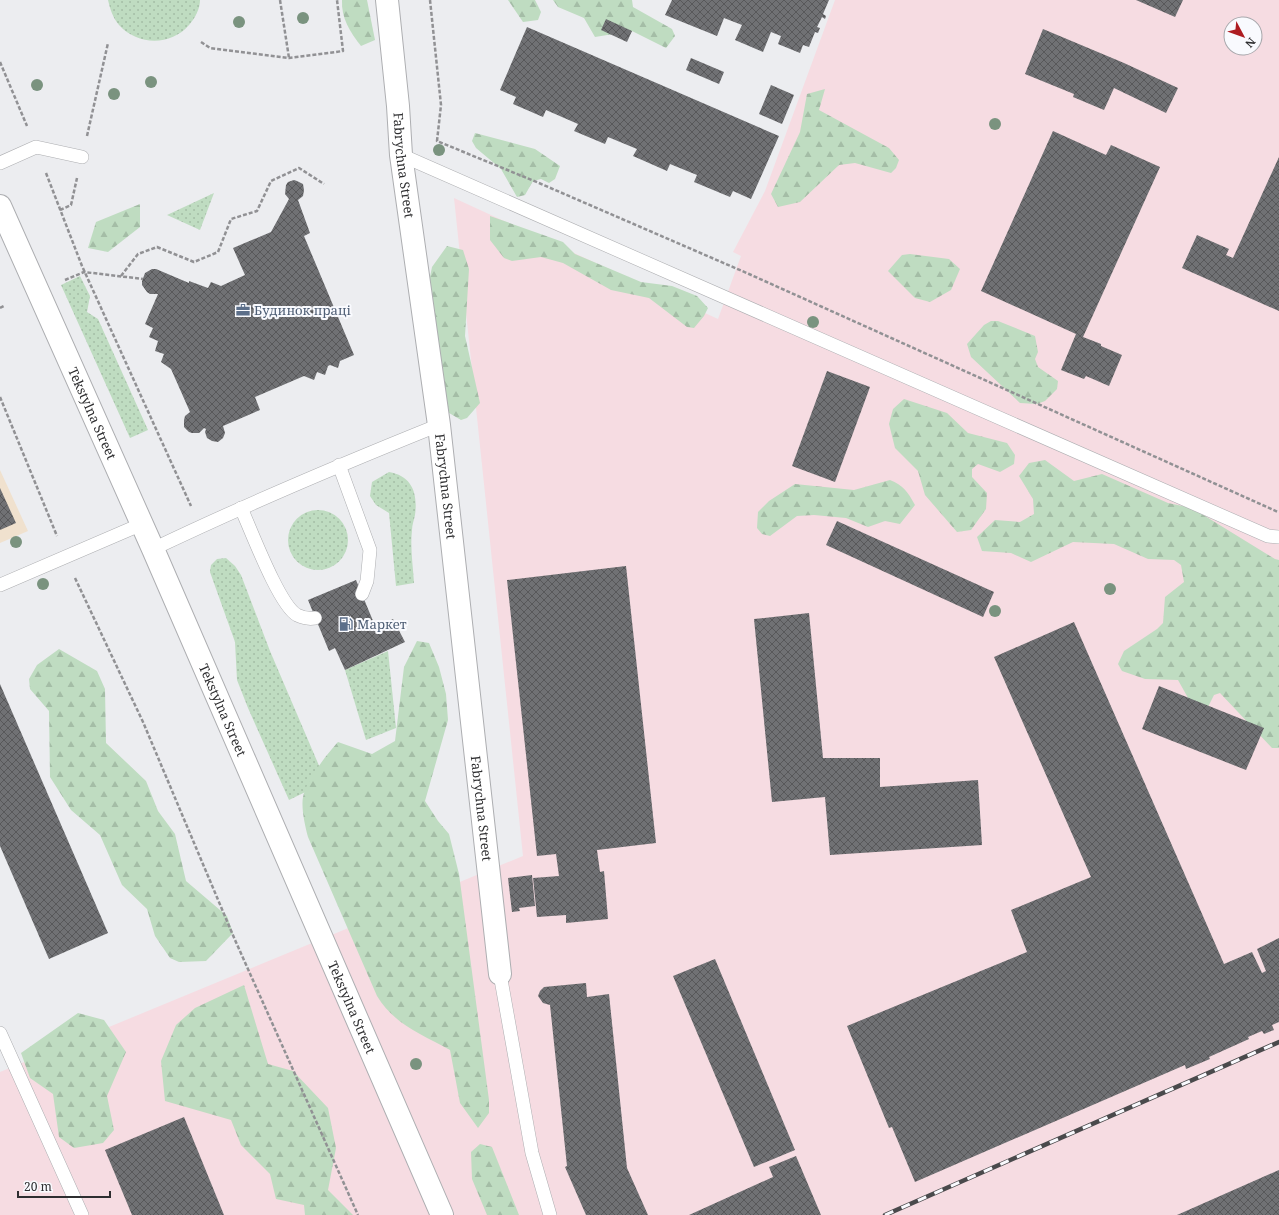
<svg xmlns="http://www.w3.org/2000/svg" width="1279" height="1215" font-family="'Noto Serif',serif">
<defs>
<pattern id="grass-dots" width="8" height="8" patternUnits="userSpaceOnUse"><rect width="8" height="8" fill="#bfdcc1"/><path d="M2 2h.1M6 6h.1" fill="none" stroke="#a4bda6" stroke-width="1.8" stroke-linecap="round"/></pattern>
<pattern id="forest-firs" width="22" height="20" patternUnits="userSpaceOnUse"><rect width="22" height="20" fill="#bfdcc1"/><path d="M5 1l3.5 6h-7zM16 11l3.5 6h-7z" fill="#a4bda6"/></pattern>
<pattern id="building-cross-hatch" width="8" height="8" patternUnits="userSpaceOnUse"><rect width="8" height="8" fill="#707174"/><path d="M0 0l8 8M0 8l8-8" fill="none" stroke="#58585a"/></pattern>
</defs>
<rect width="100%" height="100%" fill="#ecedf0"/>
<!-- industrial -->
<path fill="#f6dce2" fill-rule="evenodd" d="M835,0H1279V1215H0V1072L523,856L454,198L718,319L741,256L733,252L765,191ZM1231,24H1255V48H1231Z"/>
<!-- education -->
<polygon fill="#f0e1ce" points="0,470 28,531 0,543"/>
<!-- grass -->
<g fill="url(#grass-dots)">
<path d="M108,0H200C200,9 195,18 189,25C171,46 138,46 119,25C113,18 110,9 108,0Z"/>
<polygon points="214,193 200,230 167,215"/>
<polygon points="80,276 90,296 87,312 98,319 148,430 130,438 61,285"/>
<path d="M389,472C412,476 418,493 415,515C414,520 412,525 412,530C410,547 413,566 414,583L396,586L389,513L376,505L370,496L372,482Z"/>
<circle cx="318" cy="540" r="30"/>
<polygon points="226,558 235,566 241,575 270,651 326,782 289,800 248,708 237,680 235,642 210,572 211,565 217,559"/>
<polygon points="388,651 396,728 366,740 345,670"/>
</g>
<!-- forest -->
<g fill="url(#forest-firs)">
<path d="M342,0H367L375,40L361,46C350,32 341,18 342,0Z"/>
<polygon points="508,0 535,0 541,12 538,20 523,22"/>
<polygon points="553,0 632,0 633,7 672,29 675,36 666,48 632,31 595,37 584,18 558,7"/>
<polygon points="825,89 819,110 889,148 899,160 896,168 891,173 855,163 839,165 800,202 778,207 771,194 800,132 807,94"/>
<polygon points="475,133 535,149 560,166 555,179 549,183 541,179 533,181 525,195 517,197 501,169 476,148 472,141"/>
<polygon points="140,204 140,227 108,252 88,248 96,222"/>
<polygon points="490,216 563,242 575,254 641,282 672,286 697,296 708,308 704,316 694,328 687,327 649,298 611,290 563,263 541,257 512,261 504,258 490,240"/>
<polygon points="447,246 463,250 469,269 465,336 480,403 467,418 461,420 444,410 427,292 432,267"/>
<polygon points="910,254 949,259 960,269 951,290 930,302 915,298 888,271 902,255"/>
<polygon points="991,321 998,321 1035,336 1038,352 1035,359 1038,367 1058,381 1057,389 1045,401 1037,404 1020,403 971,357 967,344 984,325"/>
<polygon points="904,399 947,413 968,433 1007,443 1015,455 1014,464 1000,472 978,464 972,469 972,477 987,493 986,509 971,530 957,532 925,495 918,471 895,448 889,424 893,409"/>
<polygon points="1045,460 1074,481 1102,474 1168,503 1192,508 1275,559 1279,560 1279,748 1272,748 1220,693 1214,695 1204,715 1197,714 1178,680 1145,679 1122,671 1118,664 1124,651 1157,629 1163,623 1165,597 1184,582 1181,565 1174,560 1148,559 1114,544 1073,542 1031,562 1011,553 982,551 977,537 995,520 1020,522 1034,514 1033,499 1019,476 1029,463"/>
<path d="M890,480C903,485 908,492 915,505L900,524L885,521L868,527L846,518L814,515L797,516L770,536L762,534L757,528L758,512L769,501L795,484L854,490Z"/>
<path d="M417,641L429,643L439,667L446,694L448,720L425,801L438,821L449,834L459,874L489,1100V1113L478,1128L460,1103L450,1050C421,1034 395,1025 377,996L308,837C305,826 301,808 303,797C306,781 327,754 338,742L372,754L395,741L404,667Z"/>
<polygon points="59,649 97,671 105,689 106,743 146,781 158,811 175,834 186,881 227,916 233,933 206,961 179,962 170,958 155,936 147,909 122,885 100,835 71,810 50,777 49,711 30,689 29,679 37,665"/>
<polygon points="244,985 268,1064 293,1071 328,1108 336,1148 328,1190 353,1215 305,1215 304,1205 276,1199 270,1174 241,1145 231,1120 165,1101 161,1061 176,1025 195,1008"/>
<polygon points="78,1013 104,1020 126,1052 107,1096 114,1130 103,1143 74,1148 59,1137 53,1094 30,1078 21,1053"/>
<polygon points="480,1144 492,1147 519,1215 487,1215 472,1179 471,1152"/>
</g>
<!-- building -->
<g fill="url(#building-cross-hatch)">
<polygon points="672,0 829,0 823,14 826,16 825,19 822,17 817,27 820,28 818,33 815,32 809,47 803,45 800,53 778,44 781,36 771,32 763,52 735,40 742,25 724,18 717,36 665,15"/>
<polygon points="1136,0 1183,0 1175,17"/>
<polygon points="606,19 632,31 627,42 601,30"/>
<polygon points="527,27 779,136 751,199 733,191 730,197 694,182 697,175 670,164 667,171 633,156 637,149 608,137 605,144 574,131 578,124 546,110 543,117 513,104 516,97 500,90"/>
<polygon points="1043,29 1124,63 1178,88 1166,113 1114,88 1104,110 1073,97 1074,94 1025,74"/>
<polygon points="691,58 724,72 719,84 686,70"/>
<polygon points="771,85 794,95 782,124 759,114"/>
<polygon points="1053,131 1106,155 1111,145 1160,167 1083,337 1101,344 1101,346 1122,355 1109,386 1086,376 1084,379 1061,370 1076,334 981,291"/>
<polygon points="1279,157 1279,311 1182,268 1197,235 1229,249 1226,255 1233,258"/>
<polygon points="294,180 297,181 303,184 304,190 303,196 298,200 310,233 304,236 354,355 340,361 338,368 330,365 328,366 325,375 317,372 314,380 304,376 255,397 260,410 223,426 225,433 223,438 218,442 212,441 207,438 205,432 206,429 204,428 199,433 192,433 189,432 184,427 184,420 185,416 190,412 171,369 161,362 164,354 155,351 158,341 149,337 153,328 145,324 158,294 150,294 147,292 142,285 142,281 145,273 152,269 156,269 189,283 189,281 208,288 211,282 221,286 245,275 233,248 271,232 289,199 285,194 286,185 288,182"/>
<polygon points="827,371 870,387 835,482 792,466"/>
<polygon points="0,488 16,523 0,530"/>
<polygon points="837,521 994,592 983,617 826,545"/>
<polygon points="626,566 656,843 597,850 600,872 604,871 608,919 566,923 566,915 537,917 533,878 559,876 556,854 537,856 507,580"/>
<polygon points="356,580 376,628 393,619 405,642 345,670 335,648 329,651 308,600"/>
<polygon points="809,613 823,758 880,758 880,787 978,780 982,845 830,855 825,797 772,802 754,619"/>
<polygon points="1074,622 1224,964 1252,952 1262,973 1266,971 1257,949 1279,938 1279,1022 1272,1025 1274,1030 1264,1034 1262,1031 1248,1037 1249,1039 1209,1057 1210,1059 1186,1069 1185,1065 915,1182 892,1127 889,1128 847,1026 1027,952 1011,910 1091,877 994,657"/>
<polygon points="0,684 108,933 49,959 0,846"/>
<polygon points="1159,686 1264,728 1246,770 1142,729"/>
<polygon points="532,875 535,906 519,908 520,911 512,912 508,878"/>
<polygon points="715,959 795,1150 754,1167 673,976"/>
<polygon points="586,983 587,997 609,994 627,1168 648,1215 586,1215 565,1167 567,1166 550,1005 543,1003 538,996 540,991 544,987"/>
<polygon points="184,1117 224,1215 132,1215 105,1150"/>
<polygon points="796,1156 821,1215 689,1215 773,1177 769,1167"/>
<polygon points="1279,1170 1279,1215 1177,1215"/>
</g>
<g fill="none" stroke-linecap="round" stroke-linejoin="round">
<defs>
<g id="lane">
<path d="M401,155C690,283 980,408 1268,536L1279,537"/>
<polyline points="0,163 36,147 82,157"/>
<polyline points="339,465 370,550 367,581 362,594"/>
<path d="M241,508C251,530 279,605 297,615C303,618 309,619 315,618"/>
<path d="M153,549C247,504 342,464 439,425"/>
<polyline points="0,585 142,524"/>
<polyline points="500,974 532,1153 550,1215"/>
<polyline points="0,1033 82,1215"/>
</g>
<g id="street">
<path id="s1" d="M387,0L398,106L401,155L439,425L500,974"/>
</g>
<g id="secondary">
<path id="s2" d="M0,206L153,549L442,1215"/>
</g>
</defs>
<!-- lane casing -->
<use href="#lane" stroke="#adaeb1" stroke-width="14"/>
<!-- street casing -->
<use href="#street" stroke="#adaeb1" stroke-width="24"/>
<!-- secondary casing -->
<use href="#secondary" stroke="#adaeb1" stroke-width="24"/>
<!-- path -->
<g stroke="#919194" stroke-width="2.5" stroke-dasharray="4 2" stroke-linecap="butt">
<polyline points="280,0 289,58"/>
<polyline points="430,0 441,105 437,141 539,183 749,274 1278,512"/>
<polyline points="201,42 210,48 289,58 343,51 337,0"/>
<polyline points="0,62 27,126"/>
<polyline points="87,136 108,43"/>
<polyline points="46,173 82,266 191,506"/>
<polyline points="60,210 71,205 77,178"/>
<polyline points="121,276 138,254 157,247 194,262 218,252 231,219 257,211 271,181 299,168 324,184"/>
<polyline points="65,280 84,272 143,279"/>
<polyline points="0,308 4,306"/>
<polyline points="0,397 57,536"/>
<polyline points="75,578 143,722 235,940 358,1215"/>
</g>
<!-- lane -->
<use href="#lane" stroke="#fff" stroke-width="13"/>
<!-- street -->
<use href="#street" stroke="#fff" stroke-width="22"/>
<!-- secondary -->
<use href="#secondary" stroke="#fff" stroke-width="22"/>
<defs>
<polyline id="rail" points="885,1215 1279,1042"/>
</defs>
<!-- rail casing -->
<use href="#rail" stroke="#4a4a4c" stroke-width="4.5"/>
<!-- rail -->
<use href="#rail" stroke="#f9fafe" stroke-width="3" stroke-dasharray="9" stroke-linecap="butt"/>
</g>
<!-- trees -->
<g fill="#7a937f">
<circle cx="303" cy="18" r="6"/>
<circle cx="239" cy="22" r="6"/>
<circle cx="151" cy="82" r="6"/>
<circle cx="37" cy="85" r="6"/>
<circle cx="114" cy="94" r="6"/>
<circle cx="995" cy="124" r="6"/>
<circle cx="439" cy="150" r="6"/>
<circle cx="813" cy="322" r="6"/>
<circle cx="16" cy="542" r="6"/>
<circle cx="43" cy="584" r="6"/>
<circle cx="1110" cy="589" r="6"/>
<circle cx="995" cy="611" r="6"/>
<circle cx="416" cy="1064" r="6"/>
</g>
<!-- icons -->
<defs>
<symbol id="office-bare" viewBox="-9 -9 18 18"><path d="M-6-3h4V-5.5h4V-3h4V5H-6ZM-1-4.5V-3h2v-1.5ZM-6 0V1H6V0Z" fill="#5c6f8a" stroke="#f9fafe" stroke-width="2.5" paint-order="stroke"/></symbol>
<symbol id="fuel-bare" viewBox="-9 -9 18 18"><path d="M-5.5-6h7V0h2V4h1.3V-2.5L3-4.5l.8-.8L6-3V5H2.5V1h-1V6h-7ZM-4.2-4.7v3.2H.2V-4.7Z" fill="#5c6f8a" stroke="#f9fafe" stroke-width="2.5" paint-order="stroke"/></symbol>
</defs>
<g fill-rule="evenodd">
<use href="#office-bare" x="233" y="300" width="20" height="20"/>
<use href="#fuel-bare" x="336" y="614" width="20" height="20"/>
</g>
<g text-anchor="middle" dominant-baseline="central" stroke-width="4" stroke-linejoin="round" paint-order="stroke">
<!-- street labels -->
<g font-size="13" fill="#2e2e30" stroke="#f9fafe">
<text stroke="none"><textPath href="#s1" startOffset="166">Fabrychna Street</textPath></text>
<text stroke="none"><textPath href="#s2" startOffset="227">Tekstylna Street</textPath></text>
<text stroke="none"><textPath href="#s1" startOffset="490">Fabrychna Street</textPath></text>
<text stroke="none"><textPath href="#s2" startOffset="551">Tekstylna Street</textPath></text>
<text stroke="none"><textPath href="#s1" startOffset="814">Fabrychna Street</textPath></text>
<text stroke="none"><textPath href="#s2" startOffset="875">Tekstylna Street</textPath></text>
</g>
<!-- service labels -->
<g font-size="13" fill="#4e5e75" stroke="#f9fafe" text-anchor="start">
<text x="254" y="310">Будинок праці</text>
<text x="357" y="624">Маркет</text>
</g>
</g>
<!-- north arrow -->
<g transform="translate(1243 36) rotate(131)"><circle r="19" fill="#f9fafe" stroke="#a8a8ac"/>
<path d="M0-3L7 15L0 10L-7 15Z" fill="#ae1c21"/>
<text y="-6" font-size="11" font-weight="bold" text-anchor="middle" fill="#2e2e30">N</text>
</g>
<!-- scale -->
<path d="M18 1191v6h92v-6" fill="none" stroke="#2e2e30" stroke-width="2"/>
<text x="24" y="1191" font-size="12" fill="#2e2e30" stroke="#f9fafe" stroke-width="3" paint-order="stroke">20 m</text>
</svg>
